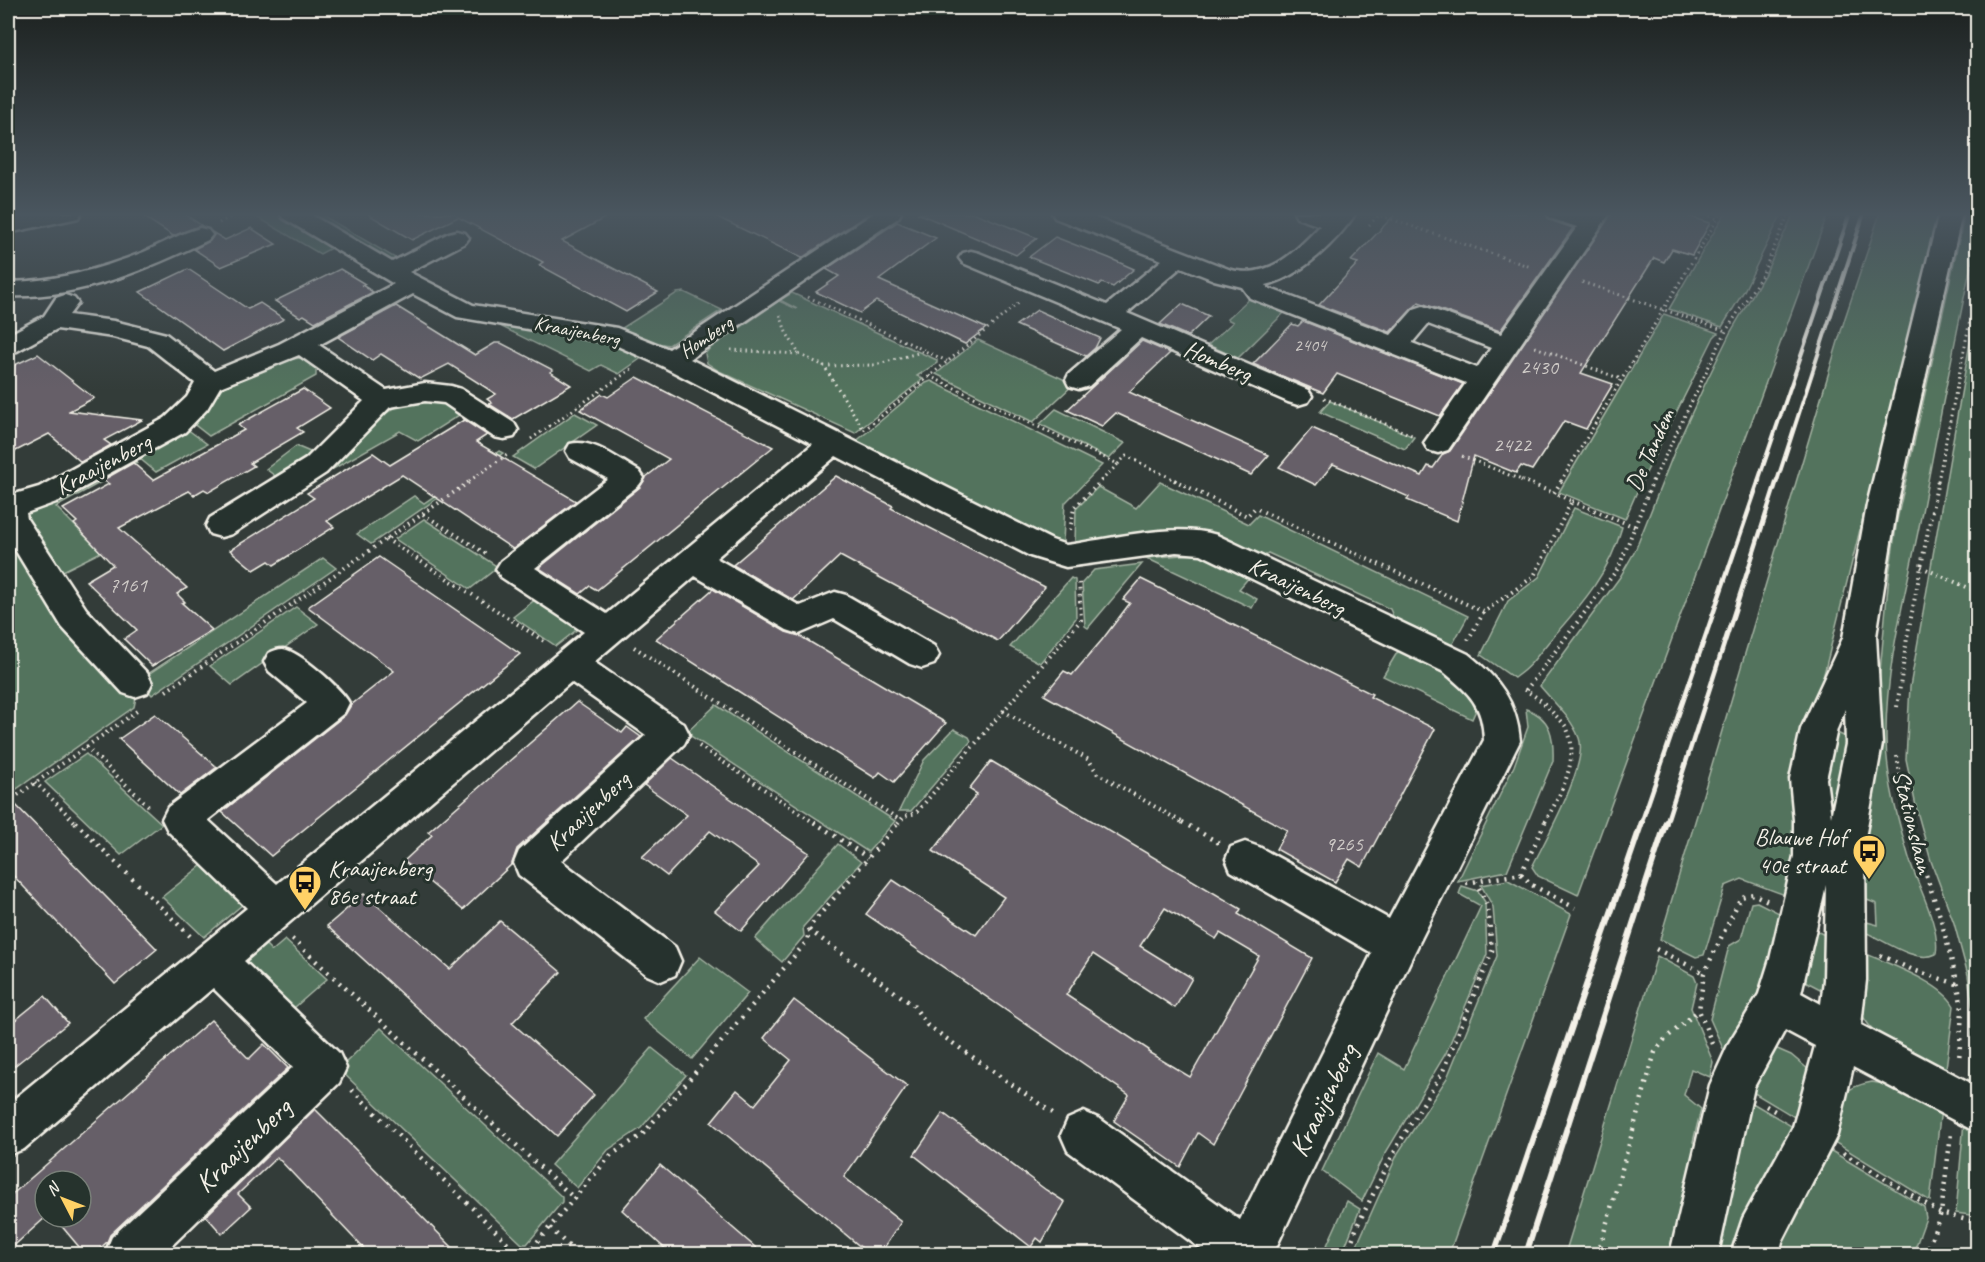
<svg xmlns="http://www.w3.org/2000/svg" width="1985" height="1262" font-family="Caveat,sans-serif">
<rect width="100%" height="100%" fill="#333c39"/>
<filter id="ink" filterUnits="userSpaceOnUse"><feTurbulence type="fractalNoise" baseFrequency=".0167" numOctaves="2"/><feDisplacementMap in="SourceGraphic" scale="12" xChannelSelector="R" yChannelSelector="G"/><feConvolveMatrix kernelMatrix="1 2 1 2 8 2 1 2 1" color-interpolation-filters="sRGB"/></filter>
<g filter="url(#ink)">
<!-- green -->
<g fill="#53735d" stroke="#a4b2a2" stroke-width="1.5">
<polygon points="250,213 276,213 333,247 320,254"/>
<polygon points="307,213 319,213 402,262 397,266"/>
<polygon points="1725,213 1782,213 1744,291 1722,327 1669,309"/>
<path d="M1794,213H1828L1578,895L1538,876L1532,867C1545,840 1589,764 1579,738C1571,717 1554,703 1540,686L1620,577L1635,551L1677,445L1705,384L1730,333L1766,272Z"/>
<polygon points="1880,213 1939,213 1814,714 1793,898 1742,879 1725,886 1704,955 1696,957 1660,939 1845,318"/>
<path d="M1965,213H1977V238C1955,334 1938,431 1919,527C1905,596 1885,668 1886,738C1886,778 1898,820 1909,858C1917,885 1941,926 1936,954C1916,964 1885,941 1867,933V922L1878,925L1877,904L1867,900L1866,865L1855,862L1877,704L1889,575L1897,520Z"/>
<polygon points="684,292 722,310 669,345 656,343 619,330 677,293"/>
<polygon points="792,293 919,352 937,360 937,363 917,376 923,379 855,433 719,371 707,363 705,354 709,349 779,301 797,309 780,300"/>
<polygon points="1251,297 1286,311 1238,358 1208,345 1233,322 1227,319"/>
<polygon points="1977,302 1978,444 1975,453 1978,454 1977,1093 1969,1089 1973,1013 1968,975 1954,923 1931,861 1917,811 1906,759 1910,687"/>
<polygon points="1664,314 1718,333 1714,337 1639,487 1625,519 1559,492"/>
<path d="M500,326C540,327 606,340 643,357L619,374L601,365L591,371Z"/>
<polygon points="978,340 1074,384 1033,422 936,374"/>
<path d="M300,358L316,369V376L209,436L191,422C198,412 205,401 214,392C229,376 278,360 300,358Z"/>
<polygon points="931,381 1102,465 1065,503 1063,542 1052,539 854,443 926,383"/>
<path d="M416,399L447,400L464,412L418,441L400,431L326,473L328,465C355,438 378,411 416,399Z"/>
<polygon points="1330,401 1414,437 1405,449 1320,412"/>
<polygon points="1056,409 1125,443 1109,459 1040,424"/>
<polygon points="575,413 597,425 534,469 513,457"/>
<polygon points="183,426 207,444 156,472 133,453"/>
<polygon points="296,446 310,452 316,458 283,482 266,469"/>
<polygon points="499,451 503,453 371,544 357,534 414,496 424,503"/>
<polygon points="130,456 137,462 56,507 101,552 61,572 19,516"/>
<polygon points="1160,482 1249,524 1258,515 1468,616 1451,647 1395,621 1390,609 1268,553 1262,559 1182,534 1075,543 1076,509 1098,487 1136,508"/>
<path d="M1574,508L1622,527C1610,572 1582,604 1552,638C1537,655 1533,665 1514,678L1481,655L1508,601L1539,577Z"/>
<polygon points="424,519 498,567 470,589 395,539"/>
<polygon points="15,538 137,693 134,707 8,795 8,543"/>
<polygon points="1194,554 1208,556 1251,575 1239,589 1257,599 1252,608 1146,558"/>
<polygon points="323,558 336,568 152,695 139,680"/>
<polygon points="1142,564 1088,628 1085,626 1082,583 1094,570"/>
<polygon points="1071,578 1075,580 1076,618 1040,663 1010,647"/>
<polygon points="536,599 579,628 556,646 513,617"/>
<polygon points="296,607 318,624 232,685 210,666"/>
<path d="M1398,651C1425,664 1466,679 1476,710L1472,719L1383,676Z"/>
<polygon points="716,705 895,821 868,852 686,733"/>
<path d="M1526,709C1551,717 1554,737 1553,761L1507,871L1458,881L1514,766L1528,727Z"/>
<polygon points="954,729 969,737 971,741 911,811 899,811 924,760"/>
<polygon points="1835,732 1848,738 1836,916 1813,906 1818,785"/>
<polygon points="86,754 162,824 121,855 45,782"/>
<polygon points="838,844 861,862 803,927 804,936 782,962 755,939"/>
<polygon points="206,862 249,899 204,937 162,897"/>
<polygon points="1508,880 1571,914 1449,1254 1353,1254 1398,1153 1447,1078 1497,956 1493,907 1481,885"/>
<polygon points="1462,886 1478,891 1485,902 1487,954 1446,1053 1385,1154 1362,1201 1322,1171 1378,1053 1404,1069 1481,906 1459,894"/>
<polygon points="1757,902 1789,918 1773,987 1728,1060 1710,1019 1729,946 1741,939 1751,903"/>
<polygon points="1808,927 1835,940 1826,992 1799,978"/>
<polygon points="285,940 327,979 287,1014 239,967 266,945 272,951"/>
<path d="M1855,949C1882,962 1940,980 1954,1006L1945,1076C1917,1060 1867,1039 1859,1006C1855,989 1856,967 1855,949Z"/>
<polygon points="1657,956 1694,976 1697,983 1691,1008 1713,1062 1710,1077 1691,1069 1684,1095 1701,1109 1693,1142 1706,1152 1679,1254 1565,1254"/>
<polygon points="700,957 748,993 692,1059 643,1019"/>
<polygon points="381,1028 562,1197 562,1202 527,1244 522,1244 339,1069"/>
<polygon points="652,1048 686,1075 641,1128 608,1150 577,1188 551,1165"/>
<polygon points="1775,1048 1791,1055 1809,1070 1801,1121 1746,1088"/>
<path d="M1872,1082L1890,1085L1941,1109L1930,1201L1826,1137C1837,1106 1835,1088 1872,1082Z"/>
<polygon points="1744,1098 1798,1130 1746,1236 1740,1254 1707,1254"/>
<polygon points="1964,1121 1977,1128 1977,1216 1956,1213"/>
<polygon points="1823,1146 1924,1207 1926,1218 1913,1254 1771,1254 1786,1216"/>
<polygon points="1347,1201 1360,1209 1342,1254 1323,1254"/>
</g>
<!-- building -->
<g fill="#665f67" stroke="#f4f1e8" stroke-width="1.5" fill-rule="evenodd">
<polygon points="138,213 183,213 204,227 199,226 173,236"/>
<polygon points="366,213 614,213 562,241 658,292 626,312 539,265 543,262 458,217 412,240"/>
<polygon points="709,213 870,213 802,258"/>
<polygon points="917,213 975,213 1037,238 1016,255"/>
<polygon points="1396,213 1545,213 1549,220 1573,228 1500,331 1419,302 1390,332 1319,305 1358,263 1351,261"/>
<polygon points="1612,213 1678,213 1710,223 1692,255 1672,249 1664,262 1654,258 1581,373 1613,384 1586,429 1564,421 1532,470 1521,466 1516,473 1474,456 1457,521 1407,500 1409,497 1333,464 1316,485 1279,467 1312,428 1422,476 1428,466 1433,468 1443,454 1450,451"/>
<polygon points="897,222 936,238 879,280 986,328 965,344 876,301 860,313 816,292 839,276 826,269"/>
<polygon points="251,228 276,244 221,267 194,249 210,241 214,235 212,232 225,240"/>
<polygon points="1055,237 1109,258 1134,269 1113,287 1102,283 1099,285 1029,257"/>
<polygon points="188,269 248,309 260,303 284,319 223,351 140,292"/>
<polygon points="340,269 365,284 362,285 373,292 315,322 304,315 300,317 275,301"/>
<polygon points="1182,304 1209,316 1188,336 1160,324"/>
<polygon points="396,306 475,355 495,343 501,343 553,370 550,372 571,385 513,419 489,404 492,403 487,399 496,394 449,364 420,379 381,354 372,360 338,337"/>
<polygon points="1037,310 1100,338 1095,348 1086,356 1016,325"/>
<polygon points="1303,321 1463,384 1440,416 1337,374 1323,393 1253,364 1292,324 1298,326"/>
<polygon points="1142,341 1170,353 1129,392 1269,455 1251,475 1116,413 1102,426 1067,410"/>
<polygon points="38,354 94,398 69,411 142,420 104,440 111,445 81,462 49,434 8,455 8,368"/>
<polygon points="637,377 773,447 597,590 590,586 580,594 539,568 640,487 646,477 669,459 580,410 602,394 608,397"/>
<polygon points="303,389 330,408 297,428 303,432 250,463 254,466 209,492 204,489 194,495 189,491 119,528 187,588 177,594 185,602 182,603 212,630 152,666 124,639 137,630 86,581 113,565 74,524 77,522 63,509 109,484 103,480 133,463 153,480 244,430 238,425"/>
<polygon points="464,420 487,435 476,442 576,501 513,549 402,475 327,521 334,527 274,565 269,561 254,570 230,550 314,498 307,493 373,453 390,465"/>
<polygon points="836,476 893,506 891,508 1045,587 998,641 840,556 793,600 733,565"/>
<polygon points="379,557 520,654 271,856 222,812 345,715 351,705 394,671 308,607"/>
<polygon points="1141,579 1372,694 1370,697 1435,729 1362,867 1349,859 1335,882 1276,849 1287,830 1044,695 1064,671 1072,675 1102,640 1130,603 1123,600"/>
<polygon points="713,589 786,632 800,636 946,723 894,782 880,772 875,778 656,639"/>
<polygon points="577,702 622,733 627,727 641,737 517,849 512,864 463,910 404,861 432,835 428,832"/>
<polygon points="155,714 217,767 180,795 119,739"/>
<polygon points="672,758 809,853 741,931 715,911 759,866 710,831 667,876 642,857 687,815 644,785"/>
<path d="M991,761L1241,909L1238,914L1312,958L1213,1144L1198,1133L1180,1167L1114,1121L1129,1095L866,914L893,880L976,935L1004,897L933,851L977,794L969,789ZM1165,908L1216,939L1220,933L1259,956L1190,1077L1148,1052L1149,1050L1066,995L1093,954L1175,1008L1192,978L1140,946Z"/>
<polygon points="8,797 157,949 115,984 8,870"/>
<polygon points="364,894 450,969 500,921 561,972 512,1023 594,1095 557,1136 327,926"/>
<polygon points="45,996 68,1023 8,1071 8,1026"/>
<polygon points="794,1000 907,1086 844,1177 901,1222 880,1254 869,1254 711,1122 737,1090 755,1105 791,1060 764,1038"/>
<polygon points="211,1020 249,1059 264,1044 288,1068 110,1235 107,1242 94,1254 85,1254 54,1217 81,1217 81,1181 45,1181 46,1217 8,1251 8,1198"/>
<polygon points="315,1109 349,1143 459,1254 369,1254 277,1157 238,1194 251,1207 222,1234 206,1216"/>
<polygon points="943,1113 1046,1190 1065,1202 1042,1242 1037,1238 1031,1247 914,1155"/>
<polygon points="660,1165 718,1215 763,1254 671,1254 622,1210"/>
</g>
<g fill="none" stroke-linecap="round" stroke-linejoin="round">
<defs>
<g id="minor">
<polygon points="36,213 81,213 78,218 8,233 8,219"/>
<path d="M280,213H308L392,262L449,233L457,231L465,233L469,238L465,243L409,272L473,305L617,328L669,349L874,213H901L898,218L690,359L1052,540L1066,545C1110,539 1175,522 1217,535L1468,654C1498,678 1517,701 1520,741L1411,959L1273,1254H1208L1068,1151L1061,1135L1068,1119L1084,1112L1100,1119L1240,1220L1372,953L1231,871L1226,859L1231,847L1245,842L1259,847L1389,919L1484,740C1483,705 1470,694 1444,672L1201,554L1176,552L1066,567L1030,556L836,456L716,558L800,606L835,592L846,595L934,646L939,655L934,664L922,668L910,664L834,619L799,634L787,630L695,576L594,662L684,724L689,734L684,744L561,861L675,947L681,961L675,975L661,981L647,975L519,875L514,863L519,851L646,735L571,682L244,961L339,1053L346,1068L339,1083L163,1254H105L112,1237L293,1067L213,988L24,1149L8,1155V1104L247,908L168,831L162,819L168,807L307,703L269,671L264,662L269,653C273,651 278,649 283,649C299,651 342,689 349,703L344,713L208,820L277,884L584,632L501,577L496,569L501,561L608,479L570,458L566,451L570,444C593,438 619,460 639,471L644,478L639,485L535,568L607,614L813,444L662,366L611,343L457,317L413,294L319,345L386,390L425,383L451,386L461,389L514,423L518,430L514,437L504,439L494,437L444,403L425,401L390,407L326,473L232,534L221,537L210,534L206,526L210,518L306,459L364,401L299,355L220,387L207,409L185,432L59,501L26,513L27,519L86,609L147,673L152,683L147,693L135,697L123,693L62,627L8,538V493L15,494L39,487L165,418L187,397L195,383L148,346L113,337L57,329L17,351L8,353V335L44,316L56,298L65,295L74,298L78,303L69,315L114,321L166,334L214,371L279,344L394,284L283,218Z"/>
<path d="M1052,213H1084L1231,270C1271,279 1294,252 1320,226L1297,218L1294,213H1356C1337,242 1300,277 1266,285L1268,288L1391,335L1414,309L1423,306L1501,334L1577,227L1550,218L1547,213H1610L1448,450L1438,453L1428,450L1424,443L1466,383L1250,298L1242,287L1214,280L1181,267L1127,313L1308,390L1312,396L1308,402L1298,405L1288,402L1141,338L1089,386L1079,389L1069,386L1066,380L1069,374L1121,329L963,263L959,258L963,253L971,251L979,253L1107,305L1162,260L1055,218ZM1428,324L1491,348L1477,368L1412,343Z"/>
<path d="M1939,213H1962L1897,505L1876,636L1882,744L1865,838L1866,980L1861,1025L1978,1087V1133L1853,1067L1837,1135L1782,1242L1779,1254H1731L1743,1218L1793,1127L1815,1046L1785,1030L1754,1087L1718,1254H1670L1710,1085L1730,1041L1759,994L1770,959L1794,856V820L1790,779L1801,729L1843,638L1867,505ZM1845,709L1846,744L1831,817L1826,779L1837,729ZM1826,885L1824,980L1821,1004L1801,993Z"/>
<path d="M200,228L208,230L212,235L208,240C145,270 79,299 8,296V282C56,281 98,270 144,252C162,244 181,233 200,228Z"/>
</g>
</defs>
<!-- minor casing -->
<use href="#minor" stroke="#f4f1e8" stroke-width="5"/>
<!-- path-far2 -->
<g stroke="#f4f1e8" stroke-width="3" stroke-dasharray="1.5 4" stroke-linecap="butt">
<polyline points="1699,213 1718,219"/>
<polyline points="219,223 237,213"/>
<polyline points="1369,225 1379,215 1531,267"/>
<polyline points="1582,282 1726,331"/>
<polyline points="808,297 924,350"/>
<polyline points="1535,347 1621,379"/>
<polyline points="731,350 799,354 786,332 780,314"/>
<polyline points="799,354 824,366"/>
<polyline points="929,376 1118,464 1101,481"/>
<polyline points="1324,398 1414,436"/>
<polyline points="862,427 824,366 875,365 925,351 947,361"/>
<polyline points="864,430 1020,302"/>
<polyline points="531,439 633,368"/>
<polyline points="1462,456 1524,481"/>
<polyline points="1118,464 1126,456 1177,481"/>
<polyline points="469,481 507,455"/>
<polyline points="1561,481 1721,213"/>
<polyline points="1653,481 1726,331 1762,275 1789,213"/>
<polyline points="1938,481 1978,280"/>
</g>
<!-- path-far1 -->
<g stroke="#f4f1e8" stroke-width="4" stroke-dasharray="1.5 4.5" stroke-linecap="butt">
<polyline points="1174,480 1247,516 1255,508 1484,612"/>
<polyline points="1521,480 1554,493"/>
<polyline points="1572,501 1635,527"/>
<polyline points="423,514 488,555"/>
<polyline points="1070,530 1074,508 1102,480"/>
<polyline points="386,539 547,643"/>
<polyline points="1921,567 1978,592"/>
<polyline points="1468,640 1484,612 1534,576 1572,501 1554,493 1562,480"/>
<polyline points="634,647 900,820"/>
<path d="M1524,690C1535,695 1546,704 1553,713C1557,717 1563,722 1566,727C1582,758 1559,797 1544,824"/>
<polyline points="1526,690 1619,567 1653,480"/>
<polyline points="166,691 472,480"/>
<polyline points="1897,707 1907,638 1938,480"/>
<polyline points="1003,711 1089,760 1097,773 1185,824"/>
<polyline points="699,746 816,824"/>
<polyline points="86,747 151,808"/>
<polyline points="1897,756 1908,824"/>
<polyline points="35,782 77,824"/>
<polyline points="8,802 137,711"/>
<polyline points="898,824 904,816 916,813 1081,620 1079,580"/>
</g>
<!-- path -->
<g stroke="#f4f1e8" stroke-width="4.5" stroke-dasharray="2 6" stroke-linecap="butt">
<polyline points="75,822 190,936"/>
<polyline points="814,822 868,858"/>
<polyline points="1182,822 1219,843"/>
<polyline points="1908,822 1940,916 1958,985 1962,1010 1959,1061"/>
<polyline points="1521,874 1545,822"/>
<polyline points="1521,874 1532,885 1575,908"/>
<polyline points="1466,883 1521,874"/>
<polyline points="809,930 913,1005 927,1025 1054,1114"/>
<polyline points="292,939 574,1198"/>
<polyline points="1656,949 1704,973"/>
<polyline points="1880,955 1913,970 1957,984"/>
<polyline points="1712,1044 1699,1010 1704,973 1741,897 1753,894 1768,901"/>
<polyline points="352,1090 519,1254"/>
<polyline points="1766,1106 1780,1114"/>
<polyline points="1843,1153 1941,1213 1978,1223"/>
<polyline points="550,1228 577,1254"/>
<polyline points="527,1254 611,1155 642,1135 807,941 810,926 899,822"/>
<polyline points="1347,1254 1358,1224 1399,1143 1442,1073 1492,951 1488,907 1476,882"/>
<polyline points="1598,1254 1655,1052 1665,1039 1699,1010"/>
<polyline points="1926,1254 1941,1213 1951,1134"/>
</g>
<!-- minor -->
<use href="#minor" fill="#26332d" fill-rule="evenodd"/>
<!-- rail-far2 -->
<g stroke="#f4f1e8" stroke-width="4">
<polyline points="1758,481 1850,213"/>
<polyline points="1777,481 1864,213"/>
</g>
<!-- rail-far1 -->
<g stroke="#f4f1e8" stroke-width="4.5">
<polyline points="1641,824 1759,480"/>
<polyline points="1666,824 1777,480"/>
</g>
<!-- rail -->
<g stroke="#f4f1e8" stroke-width="6">
<polyline points="1494,1254 1642,822"/>
<polyline points="1526,1254 1666,822"/>
</g>
</g>
</g>
<!-- sky -->
<linearGradient id="sky" x2="0" y2="1"><stop stop-color="#1c211f"/><stop offset="0.55" stop-color="#4a565f"/><stop offset="1" stop-color="#4a565f" stop-opacity="0"/></linearGradient>
<rect width="1985" height="390" fill="url(#sky)"/>
<!-- icons -->
<defs>
<symbol id="bus-pin" viewBox="-11 -11 22 30"><path d="M0 17L-7.5 6A9.5 9.5 0 1 1 7.5 6Z" fill="#ffd166" stroke="#26332d"/><path d="M-5-6H5V4H4V6H2V4H-2V6H-4V4H-5ZM-3.5-4V0h7V-4ZM-3.5 1.2v1.5H-2V1.2ZM2 1.2v1.5H3.5V1.2Z" fill="#111"/></symbol>
</defs>
<g fill-rule="evenodd">
<use href="#bus-pin" x="1850" y="832" width="38" height="52"/>
<use href="#bus-pin" x="286" y="863" width="38" height="52"/>
</g>
<g text-anchor="middle" dominant-baseline="central" stroke-width="6" stroke-linejoin="round" paint-order="stroke">
<!-- far-number labels -->
<g font-size="18" fill="#d0ccc8">
<text x="1310" y="345">2404</text>
</g>
<!-- far-street labels -->
<g font-size="20" fill="#f4f1e8" stroke="#26332d">
<text transform="translate(577 331) rotate(11)">Kraaijenberg</text>
<text transform="translate(706 337) rotate(-34)">Homberg</text>
</g>
<!-- number labels -->
<g font-size="21" fill="#d0ccc8">
<text x="1539" y="367">2430</text>
<text x="1512" y="445">2422</text>
<text x="128" y="585">7161</text>
<text x="1344" y="844">9265</text>
</g>
<!-- street labels -->
<g font-size="24" fill="#f4f1e8" stroke="#26332d">
<text transform="translate(1218 361) rotate(23)">Homberg</text>
<text transform="translate(1650 450) rotate(-66)">De Tandem</text>
<text transform="translate(103 464) rotate(-28)">Kraaijenberg</text>
<text transform="translate(1297 586) rotate(26)">Kraaijenberg</text>
<text transform="translate(588 811) rotate(-43)">Kraaijenberg</text>
<text transform="translate(1913 822) rotate(76)">Stationslaan</text>
</g>
<!-- poi labels -->
<g font-size="24" fill="#f4f1e8" stroke="#26332d" text-anchor="end">
<text x="1846" y="837">Blauwe Hof<tspan x="1846" dy="28">40e straat</tspan></text>
<text x="328" y="868" text-anchor="start">Kraaijenberg<tspan x="328" dy="28">86e straat</tspan></text>
</g>
<!-- near-street labels -->
<g font-size="28" fill="#f4f1e8" stroke="#26332d">
<text transform="translate(1323 1100) rotate(-64)">Kraaijenberg</text>
<text transform="translate(243 1145) rotate(-44)">Kraaijenberg</text>
</g>
</g>
<!-- margin -->
<rect width="1985" height="1262" fill="none" stroke="#26332d" stroke-width="30"/>
<rect x="15" y="15" width="1955" height="1232" fill="none" stroke="#f4f1e8" stroke-width="2" filter="url(#ink)"/>
<!-- north arrow -->
<g transform="translate(63 1199) rotate(312)"><circle r="28" fill="#26332d" stroke="#787f78" stroke-width="1.5"/>
<path d="M0-4.5L10 22L0 15L-10 22Z" fill="#ffd166"/>
<text y="-9" font-size="16" font-weight="bold" text-anchor="middle" fill="#f4f1e8">N</text>
</g>
</svg>
